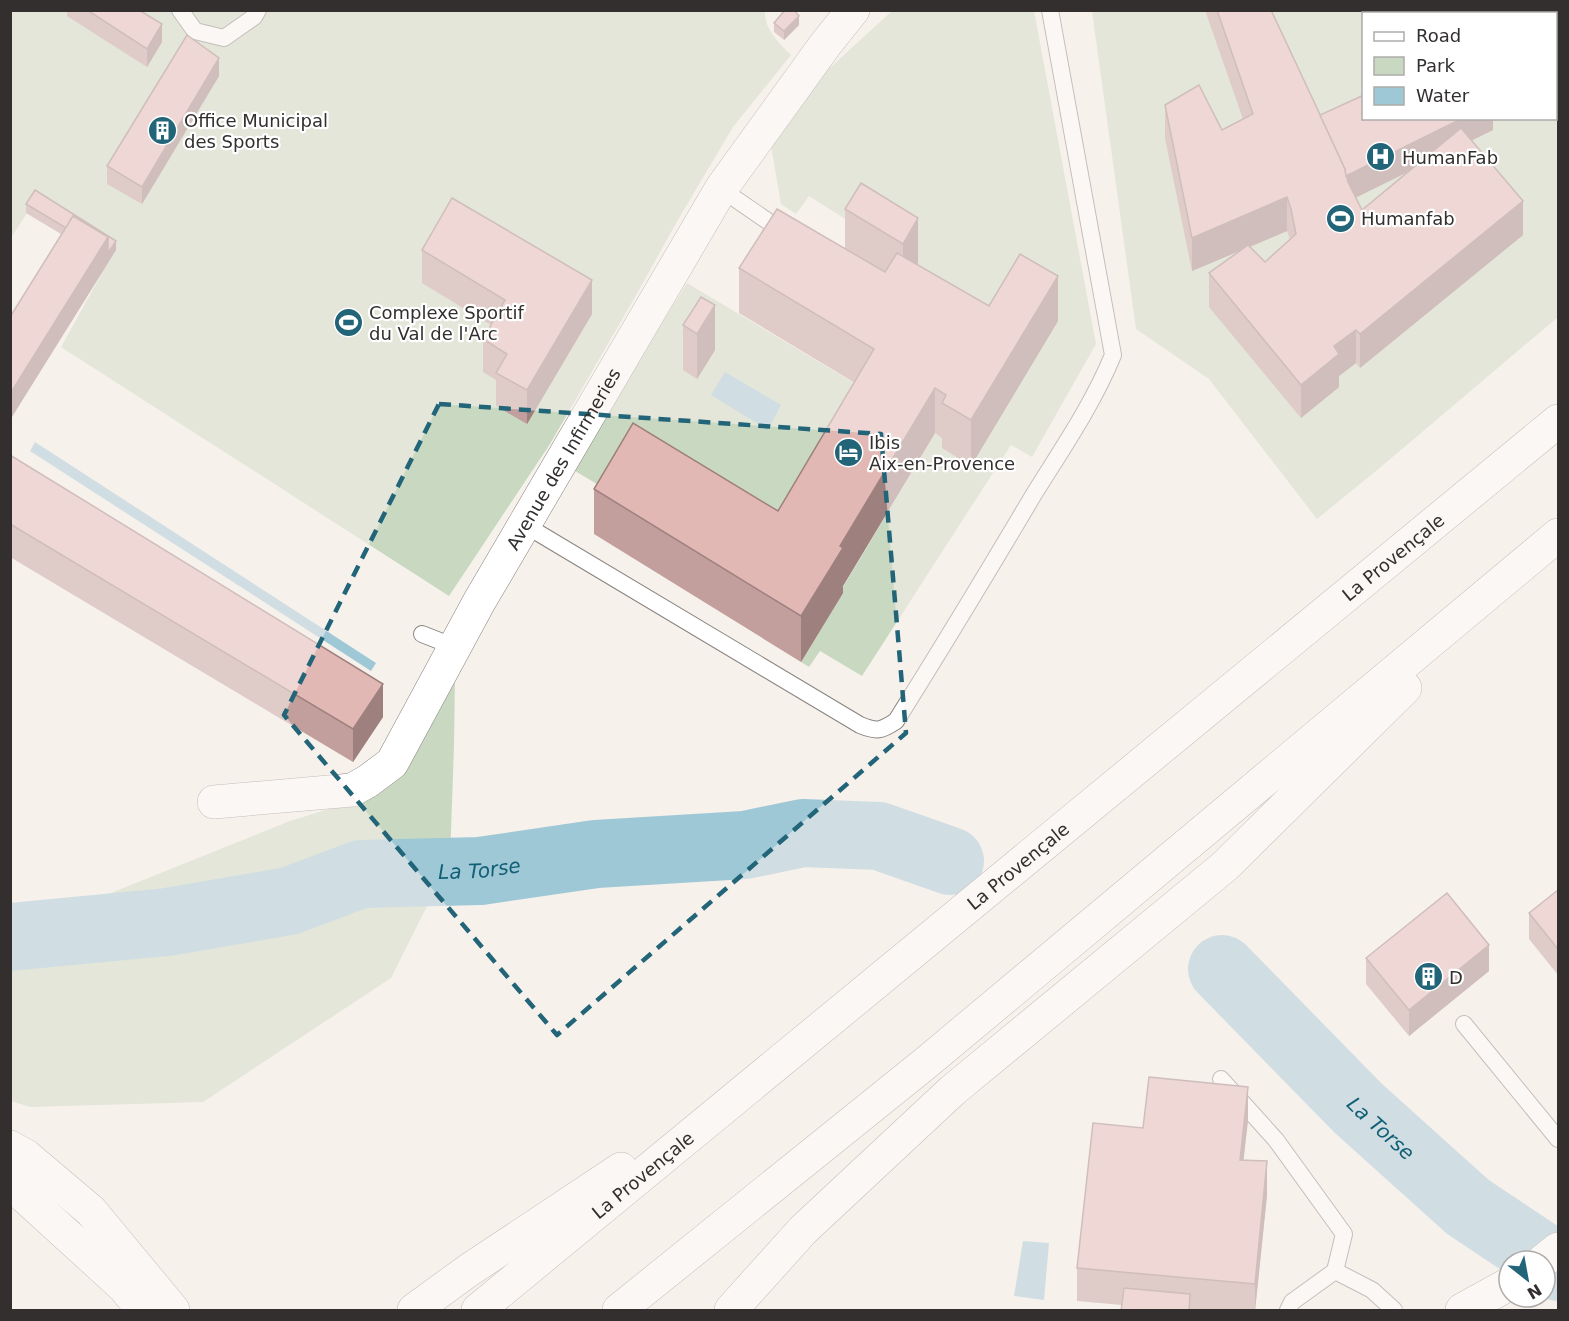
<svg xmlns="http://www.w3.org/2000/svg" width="1569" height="1321" font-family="'DejaVu Sans',sans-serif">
<rect width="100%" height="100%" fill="#f7f1ec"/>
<!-- green -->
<g fill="#c9d9c1">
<path d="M11,11H765C764,29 779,43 791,55L733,127L679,218L635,297L550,444L449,596L61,347L108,262L27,213L11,238Z"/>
<polygon points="892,11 1034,11 1096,344 1032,457 1011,445 862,676 820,651 809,667 801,662 842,594 840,592 935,433 946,440 989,351 861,229 809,196 796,214 781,204 771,146 821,76"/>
<polygon points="1092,11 1473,11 1476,13 1364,14 1364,118 1556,118 1556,111 1558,115 1558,317 1382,466 1317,519 1209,379 1136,329"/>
<polygon points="687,283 874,395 778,557 617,496 575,471 614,400"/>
<polygon points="455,675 454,746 450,860 391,978 203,1102 30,1107 11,1101 10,904 91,901 290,821 352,802"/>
</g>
<!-- water -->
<g fill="#9fc8d7">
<polygon points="725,372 781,405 768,430 711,395"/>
<polygon points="35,442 376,663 371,671 30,451"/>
<polygon points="1023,1241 1049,1243 1044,1300 1014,1296"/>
</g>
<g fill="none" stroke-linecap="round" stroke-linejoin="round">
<!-- river -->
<g stroke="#9fc8d7" stroke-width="68">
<path id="s1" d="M10,937L167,922L289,901L361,874L480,871L596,854L745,845L803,833L879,836L950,861"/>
<path id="s2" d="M1222,969L1358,1108L1468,1207L1558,1267"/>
</g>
<defs>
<g id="service">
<polyline points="180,10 195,31 224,38 254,17 258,10"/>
<polyline points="721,189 785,233"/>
<path d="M525,525L860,725C877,732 881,731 896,721C943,646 989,570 1034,494C1062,449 1093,404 1113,355L1050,10"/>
<polyline points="422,634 455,647"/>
<polyline points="1464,1024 1558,1139"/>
<polyline points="1221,1079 1276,1140 1344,1234 1335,1271"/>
<polyline points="1288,1310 1292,1302 1335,1271 1372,1290 1394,1310"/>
</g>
<g id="minor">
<path id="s3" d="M214,802L352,790L368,781L392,763L479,602L721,189L825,45L853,10"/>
<polyline points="1543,1261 1558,1249"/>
<polyline points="1462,1310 1509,1284"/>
</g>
<g id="motorway">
<polyline points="10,1147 26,1156 91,1211 173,1310"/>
<polyline points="10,1183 124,1287 143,1310"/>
<polyline points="414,1310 469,1270 621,1169"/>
<path id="s4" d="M478,1310L1558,421"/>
<polyline points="619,1310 927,1062 1558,535"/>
<polyline points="731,1310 803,1230 953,1090 1225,866 1405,688"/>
</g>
</defs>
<!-- service casing -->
<use href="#service" stroke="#87827e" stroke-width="18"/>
<!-- minor casing -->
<use href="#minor" stroke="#87827e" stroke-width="34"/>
<!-- motorway casing -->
<use href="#motorway" stroke="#87827e" stroke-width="34"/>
<!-- service -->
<use href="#service" stroke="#fff" stroke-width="16"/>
<!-- minor -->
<use href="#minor" stroke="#fff" stroke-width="33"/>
<!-- motorway -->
<use href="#motorway" stroke="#fff" stroke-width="33"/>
</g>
<!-- wall -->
<g fill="#c29e9c" fill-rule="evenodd">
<polygon points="67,10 139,10 162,42 147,67 67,16"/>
<path d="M1205,10H1271L1320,115L1493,118V130L1471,140L1523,235L1360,368L1356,363L1339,376V387L1301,418L1209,307V273L1239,251L1192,271L1165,138V105L1222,130L1243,119ZM1408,171L1362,210L1355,197ZM1287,231L1290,239L1265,262L1250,247Z"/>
<polygon points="774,23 799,25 784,40 774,32"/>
<polygon points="219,76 142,204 107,184 107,166"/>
<polygon points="861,183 918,263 917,265 989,306 1058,321 971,466 942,448 942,438 935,433 843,586 843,593 801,662 594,534 594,489 778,511 855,383 739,313 739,268 845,249 845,209"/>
<polygon points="26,204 116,250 10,420 10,317 61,234 26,213"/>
<polygon points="422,250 592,314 527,424 496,406 496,380 483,372 483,339 491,325 422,283"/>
<polygon points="701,297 715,350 697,379 683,370 683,325"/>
<polygon points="10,455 383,717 353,762 10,557"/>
<polygon points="1558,890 1558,975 1529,939 1529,913"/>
<polygon points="1366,958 1489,971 1409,1036 1366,984"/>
<polygon points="1248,1120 1243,1160 1267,1195 1255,1311 1121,1311 1122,1305 1077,1301 1077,1268 1143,1128"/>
</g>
<!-- shaded-wall -->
<g fill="#9e817f">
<polygon points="799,16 799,25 784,40 784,31"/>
<polygon points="162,24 162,42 147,67 147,49"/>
<polygon points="219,58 219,76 142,204 142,187"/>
<polygon points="1463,118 1493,118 1493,130 1345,203 1345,177"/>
<polygon points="1287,197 1287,231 1192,271 1192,238"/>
<polygon points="1523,201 1523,235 1360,368 1360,334"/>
<polygon points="918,218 918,263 903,289 903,244"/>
<polygon points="108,237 116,241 116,250 10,420 10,394"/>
<polygon points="1058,276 1058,321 971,466 971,420"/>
<polygon points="592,280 592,314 527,424 527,390"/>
<polygon points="715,305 715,350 697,379 697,334"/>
<polygon points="1356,330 1356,363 1339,376 1339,387 1301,418 1301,385 1334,346"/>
<polygon points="935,388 935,433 843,586 843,593 801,662 801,616 840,546"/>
<polygon points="383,684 383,717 353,762 353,729"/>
<polygon points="1489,945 1489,971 1409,1036 1409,1010"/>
<polygon points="1248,1087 1248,1120 1240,1193 1240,1160"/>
<polygon points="1267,1161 1267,1195 1255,1311 1255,1284"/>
</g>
<!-- building -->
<g fill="#e2b8b5" stroke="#9e817f" stroke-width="1.5">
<polygon points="87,10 139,10 162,24 147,49"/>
<polygon points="785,10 794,10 799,16 784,31 774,23"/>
<polygon points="1217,10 1271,10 1331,138 1345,169 1348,182 1362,210 1461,128 1523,201 1360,334 1356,330 1334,346 1339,354 1301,385 1209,273 1248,245 1265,262 1296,234 1291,209 1287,197 1192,238 1165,105 1199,85 1222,130 1253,114"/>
<polygon points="187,35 219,58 142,187 107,166"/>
<polygon points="1364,95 1364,118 1463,118 1346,176 1345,169 1320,115"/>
<polygon points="861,183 918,218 903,244 845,209"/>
<polygon points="35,190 116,241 108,253 108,237 73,216 66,228 26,204"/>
<polygon points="452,198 592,280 527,390 496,373 507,354 483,339 505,300 422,250"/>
<polygon points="777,209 885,272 897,253 989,306 1020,254 1058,276 971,420 942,403 946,395 935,388 840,546 843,548 801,616 594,489 633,423 778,511 874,349 739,268"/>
<polygon points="73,216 108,237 10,394 10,317"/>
<polygon points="701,297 715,305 697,334 683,325"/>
<polygon points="10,455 383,684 353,729 10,524"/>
<polygon points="1558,890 1558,949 1529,913"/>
<polygon points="1447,893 1489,945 1409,1010 1366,958"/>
<polygon points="1149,1077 1248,1087 1240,1160 1267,1161 1255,1284 1077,1268 1093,1123 1143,1128"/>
<polygon points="1124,1288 1190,1294 1189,1311 1121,1311"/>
</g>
<!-- marked area -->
<path d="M0 0H1569V1321H0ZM439,404L881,434L906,733L557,1035L284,715Z" fill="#f7f1ec" fill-opacity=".55" fill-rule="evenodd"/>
<path fill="none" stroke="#226478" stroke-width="4.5" stroke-dasharray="12 8" stroke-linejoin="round" d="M439,404L881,434L906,733L557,1035L284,715Z"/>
<!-- icons -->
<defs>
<symbol id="building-disc" viewBox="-11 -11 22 22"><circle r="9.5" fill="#226478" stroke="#fff"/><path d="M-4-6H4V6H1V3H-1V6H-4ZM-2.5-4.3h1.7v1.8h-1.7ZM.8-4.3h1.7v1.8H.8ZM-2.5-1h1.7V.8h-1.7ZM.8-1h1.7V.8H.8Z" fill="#fff"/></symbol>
<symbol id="hospital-disc" viewBox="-11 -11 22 22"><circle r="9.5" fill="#226478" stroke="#fff"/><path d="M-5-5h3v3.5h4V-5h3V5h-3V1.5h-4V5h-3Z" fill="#fff"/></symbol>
<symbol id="stadium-disc" viewBox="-11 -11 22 22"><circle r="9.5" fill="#226478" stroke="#fff"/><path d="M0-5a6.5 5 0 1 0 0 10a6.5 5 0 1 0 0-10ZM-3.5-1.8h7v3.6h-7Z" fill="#fff"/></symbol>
<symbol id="hotel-disc" viewBox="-11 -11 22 22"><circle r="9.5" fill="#226478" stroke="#fff"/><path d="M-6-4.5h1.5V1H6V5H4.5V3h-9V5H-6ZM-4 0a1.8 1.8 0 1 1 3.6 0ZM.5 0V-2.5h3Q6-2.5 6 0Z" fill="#fff"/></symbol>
</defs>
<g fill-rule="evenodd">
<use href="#building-disc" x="146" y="114" width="33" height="33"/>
<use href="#hospital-disc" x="1364" y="140" width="33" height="33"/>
<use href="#stadium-disc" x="1324" y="202" width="33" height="33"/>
<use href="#stadium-disc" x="332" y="306" width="33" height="33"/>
<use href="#hotel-disc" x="832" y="436" width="33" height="33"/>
<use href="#building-disc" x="1412" y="960" width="33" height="33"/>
</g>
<g text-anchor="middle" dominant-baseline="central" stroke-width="4.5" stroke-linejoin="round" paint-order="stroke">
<!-- poi labels -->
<g font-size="18" fill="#322f2e" stroke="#fff" text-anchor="start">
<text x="184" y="120">Office Municipal<tspan x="184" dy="21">des Sports</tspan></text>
<text x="1402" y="157">HumanFab</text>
<text x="1361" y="218">Humanfab</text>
<text x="369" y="312">Complexe Sportif<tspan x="369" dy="21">du Val de l'Arc</tspan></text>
<text x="869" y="442">Ibis<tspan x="869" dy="21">Aix-en-Provence</tspan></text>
<text x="1449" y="977">D</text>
</g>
<!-- street labels -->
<g font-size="18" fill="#322f2e" stroke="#fff">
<text stroke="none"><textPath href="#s3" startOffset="536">Avenue des Infirmeries</textPath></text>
<text stroke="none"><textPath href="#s4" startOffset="1185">La Provençale</textPath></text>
<text stroke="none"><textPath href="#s4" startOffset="699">La Provençale</textPath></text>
<text stroke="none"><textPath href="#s4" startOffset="213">La Provençale</textPath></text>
</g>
<!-- water labels -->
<g font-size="20" font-style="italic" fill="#105f75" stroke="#fff">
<text stroke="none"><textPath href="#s1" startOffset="477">La Torse</textPath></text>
<text stroke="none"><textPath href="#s2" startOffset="225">La Torse</textPath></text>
</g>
</g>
<!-- border -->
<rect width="1569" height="1321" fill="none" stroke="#322f2e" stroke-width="24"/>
<!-- legend -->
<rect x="1362" y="12" width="195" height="108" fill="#ffffff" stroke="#adacab" stroke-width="1.5"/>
<rect x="1374" y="32" width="30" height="9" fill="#ffffff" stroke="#adacab" stroke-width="1.5"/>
<text x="1416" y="42" font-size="18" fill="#322f2e">Road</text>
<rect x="1374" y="57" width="30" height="18" fill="#c9d9c1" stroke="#adacab" stroke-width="1.5"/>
<text x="1416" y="72" font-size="18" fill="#322f2e">Park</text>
<rect x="1374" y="87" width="30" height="18" fill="#9fc8d7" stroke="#adacab" stroke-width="1.5"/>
<text x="1416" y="102" font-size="18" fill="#322f2e">Water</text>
<!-- north arrow -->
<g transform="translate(1527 1279) rotate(149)"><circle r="28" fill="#ffffff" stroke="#adacab" stroke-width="1.5"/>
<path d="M0-4.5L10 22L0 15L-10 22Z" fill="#226478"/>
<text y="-9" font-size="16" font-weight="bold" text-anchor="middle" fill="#322f2e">N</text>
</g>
</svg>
